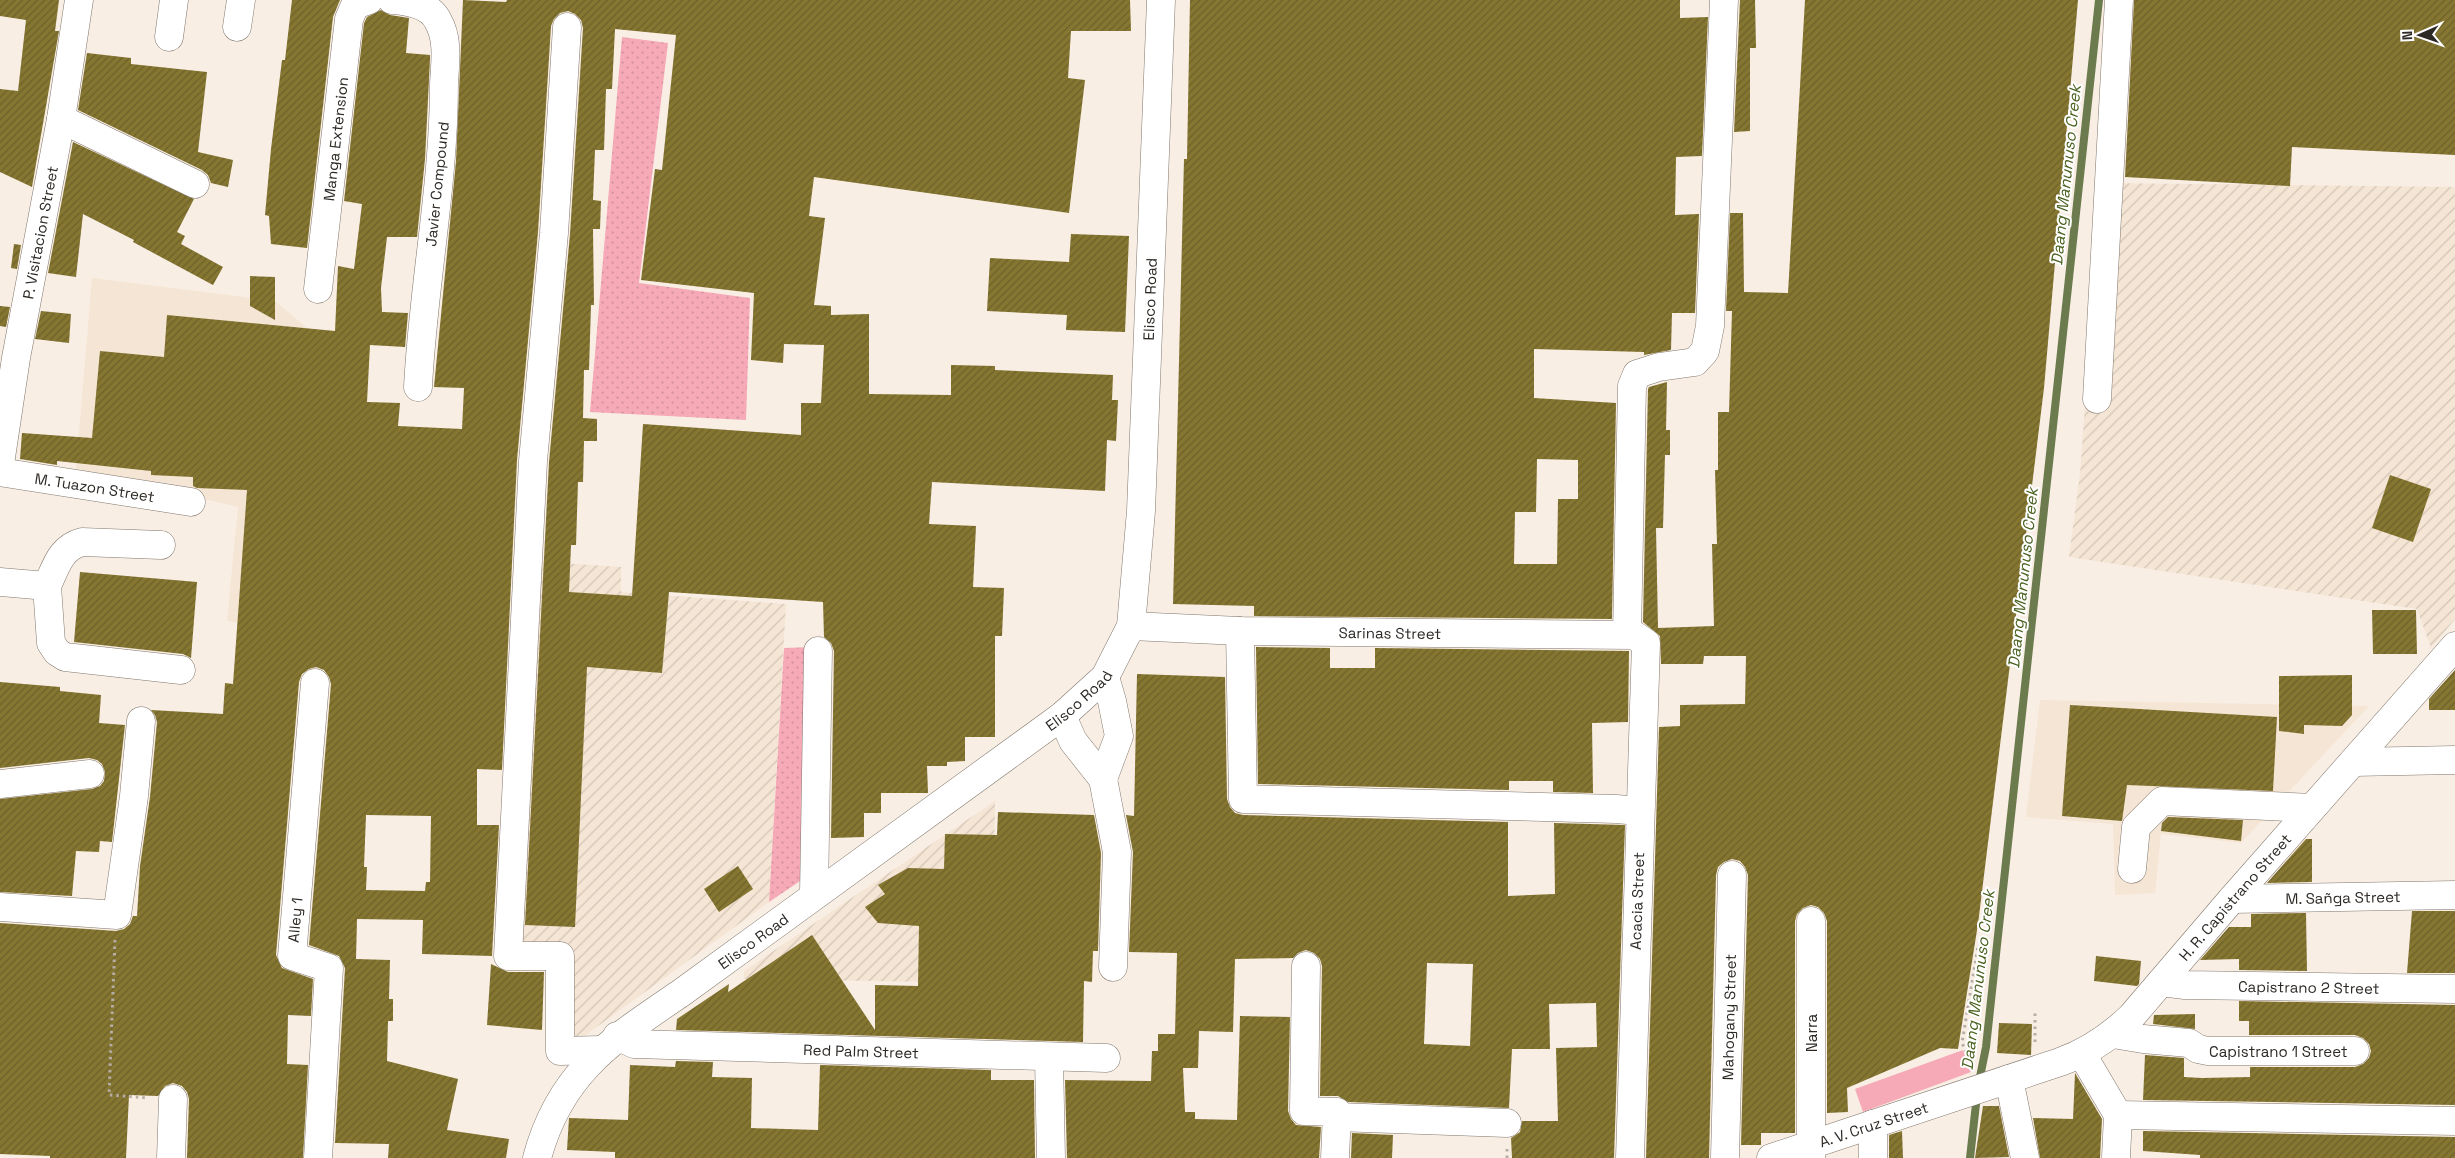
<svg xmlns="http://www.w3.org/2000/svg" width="2455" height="1158" font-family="'Space Grotesk',sans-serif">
<defs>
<pattern id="industrial-furrows" width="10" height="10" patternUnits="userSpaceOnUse" patternTransform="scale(1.25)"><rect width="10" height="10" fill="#f5e5d4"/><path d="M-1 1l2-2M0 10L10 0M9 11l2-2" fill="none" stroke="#d2c4b6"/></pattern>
<pattern id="grass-dots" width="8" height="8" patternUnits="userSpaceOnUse" patternTransform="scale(1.25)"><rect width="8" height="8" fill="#f6a9b7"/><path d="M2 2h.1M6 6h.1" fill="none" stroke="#d3919d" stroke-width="1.8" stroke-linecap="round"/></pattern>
<pattern id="building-hatch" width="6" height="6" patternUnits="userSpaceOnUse" patternTransform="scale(1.25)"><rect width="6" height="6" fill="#857631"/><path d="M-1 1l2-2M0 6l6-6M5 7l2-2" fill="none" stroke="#6d6129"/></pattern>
</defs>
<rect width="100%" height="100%" fill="#f9eee4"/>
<!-- built -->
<g fill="#f5e5d4">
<polygon points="92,278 275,301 350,364 325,634 227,621 238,507 76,469"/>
<polygon points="2040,700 2369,706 2241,843 2161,834 2155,893 2115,895 2113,824 2026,817"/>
</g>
<!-- industrial -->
<g fill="url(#industrial-furrows)">
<polygon points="2101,183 2455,187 2455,619 2431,648 2417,609 2069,557 2080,474"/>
<polygon points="532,561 621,567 621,592 786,604 769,902 565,1050 566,952 512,952"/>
<polygon points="995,801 992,983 744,979 744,971"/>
</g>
<!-- grass -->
<g fill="url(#grass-dots)">
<polygon points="622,37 668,43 639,283 750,298 746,420 590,412"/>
<polygon points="813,647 812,873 769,902 784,648"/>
</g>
<!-- garden -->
<polygon fill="#f6a9b7" points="1963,1050 1971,1072 1863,1112 1855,1089"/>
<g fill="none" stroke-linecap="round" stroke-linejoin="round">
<!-- stream -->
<g stroke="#6b7b4e" stroke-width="8">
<polyline points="1979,1082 1986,1047 2099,0"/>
<polyline points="1970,1158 1977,1095"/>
</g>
</g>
<!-- building -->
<g fill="url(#building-hatch)" fill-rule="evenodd">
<polygon points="0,0 59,0 55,31 59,31 32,187 0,172 0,89 18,91 26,20 0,16"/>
<polygon points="292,0 340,0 333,17 307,248 271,244 269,216 265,215 271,149 282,60 285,60"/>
<path d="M463,0L506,2L507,0H1130L1131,31H1071L1068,78L1085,80L1069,213L814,177L809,216L825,218L814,305L831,306V315L869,314V394L951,395V365L995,366V370L1113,375L1112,400H1118L1116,441L1107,440L1105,491L932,482L929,524L976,526L973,587L1004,588L1002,636H995V737H965V761L947,762V766H927L928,793H881V813H864V837L831,838L834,651L831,643L824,637L823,602L669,592L662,673L587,667L575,927L525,925L549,462L570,234L583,28L581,20L575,14L568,11L560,13L554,19L551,26L538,232L517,460L502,770L477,769V825H499L492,956L422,954L423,920L357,919L356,959L390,960L389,999H393V1021H388L387,1061L458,1079L447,1130L509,1139L506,1158H388L389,1144L335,1143L345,968L339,956L309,945L331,684L329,677L324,670L316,667L309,669L302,674L299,682L276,955L282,968L313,979L311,1016L288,1015L287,1064L308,1065L303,1158H187L189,1099L187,1092L182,1086L173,1083L165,1086L158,1096L129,1095L126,1158H50V1156L0,1154V923L116,931L124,929L130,924L133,916H137L140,866L150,797L157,722L155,715L151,710L223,714L225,683L233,684L247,490L197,488L193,486V477L151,475V471L57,461V465L20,459L22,433L92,438L100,351L164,357L167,315L335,331L338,266L354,269L362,204L344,201L364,23L367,17L381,10L390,15L409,18L406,53L430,55V59L425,159L417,237H387L381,288L382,312L408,313L405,347L370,345L367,402L400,403L398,426L462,429L464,388L434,387L456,161ZM615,29L676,35L662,170L655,169L641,280L754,293L751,360L783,363L784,344L824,345L821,403H801V435L643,424L632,596L569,592L571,545H576L578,482H583L584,441H597V419L583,418L584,370H589L591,305H594L593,229H600L601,201L593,200L595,150H604L606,89H612ZM366,815L431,816L430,882H426L425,891L366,890L367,867H364Z"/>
<path d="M1190,0H1680V18L1708,17L1702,156L1676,157L1675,215L1699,214L1695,313H1672L1671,350L1644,355V352L1534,349V398L1616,403L1612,619L1254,616V606L1173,604L1184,159H1187ZM1537,459L1578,460V499H1558L1557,564H1514L1515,512H1536Z"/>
<polygon points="1740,0 1755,0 1756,48 1750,48 1750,131 1734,132"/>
<polygon points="1805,0 2078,0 2044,388 1978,924 1958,1049 1940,1048 1847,1088 1848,1112 1827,1113 1827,921 1824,913 1818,907 1811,905 1803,908 1797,914 1795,921 1795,1133 1761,1133 1761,1145 1741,1145 1748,875 1745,867 1740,861 1732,859 1724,862 1718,867 1716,875 1709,1158 1646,1158 1659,727 1680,726 1680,705 1745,704 1746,656 1704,656 1703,664 1661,664 1660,636 1643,622 1648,389 1649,387 1667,382 1666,430 1670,430 1670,455 1665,455 1663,528 1656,528 1658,628 1714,626 1712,544 1717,544 1715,470 1718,470 1718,412 1729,412 1732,311 1726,311 1730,213 1743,213 1744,292 1788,293"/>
<polygon points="2134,0 2455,0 2455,155 2292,147 2290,186 2125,177"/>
<polygon points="87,53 131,58 131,64 207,72 198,152 233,160 228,187 211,183 208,175 202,170 78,110"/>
<polygon points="73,142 194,199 177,232 185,236 181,244 223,267 213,285 133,242 134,240 83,214 76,277 48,273"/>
<polygon points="1071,234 1129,236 1125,332 1066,330 1067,315 987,311 990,258 1069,262"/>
<polygon points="14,244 21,245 17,269 11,268"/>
<polygon points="250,276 275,277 275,320 250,306"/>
<polygon points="0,306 10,307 6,327 0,326"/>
<polygon points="41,311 71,314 69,343 35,339"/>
<polygon points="2390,475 2431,489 2413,542 2372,528"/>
<polygon points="80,572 197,582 191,658 183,654 74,642"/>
<polygon points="2372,610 2416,610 2417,654 2373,654"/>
<polygon points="1256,647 1330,648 1330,668 1375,668 1375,648 1629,651 1628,722 1592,723 1593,793 1553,792 1553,781 1509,781 1509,790 1258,784"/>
<polygon points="2455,670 2455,710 2429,710 2429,699"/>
<path d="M1137,674L1225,677L1227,799L1230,807L1235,813L1243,815L1508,822V896L1555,894L1554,823L1625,825L1614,1158H1512L1511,1138L1520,1132L1522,1121H1558L1556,1048L1597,1047L1596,1003L1549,1004L1550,1049H1512L1509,1108L1348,1102L1338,1096H1320L1322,966L1320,959L1314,953L1306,950L1298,953L1293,958L1235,959L1233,1032L1199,1031L1198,1068H1183L1185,1112H1195V1119L1237,1120L1240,1016L1290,1017L1288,1111L1291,1119L1296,1125L1321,1127L1319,1158H1067L1065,1080L1151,1081L1152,1051H1158V1034H1175L1177,953L1129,952L1133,852L1126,815L1134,816ZM1427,963L1473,964L1470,1046L1424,1044Z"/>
<polygon points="2352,675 2352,715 2342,726 2304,725 2304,734 2279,731 2279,676"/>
<polygon points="0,682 60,687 60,691 101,695 99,723 125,725 112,842 100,841 99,852 76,851 72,896 0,892 0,799 92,789 100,786 104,781 105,772 102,764 97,760 89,758 0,768"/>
<polygon points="2070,705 2277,717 2273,791 2127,785 2122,821 2062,816"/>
<polygon points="998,812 1094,815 1101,853 1098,951 1093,951 1092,982 1084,981 1083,1042 676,1030 677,1019 729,984 728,992 812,935 875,1030 875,985 918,986 919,926 878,923 865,907 885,894 878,885 908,868 944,869 945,834 997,835"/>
<polygon points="2168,817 2243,820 2241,841 2161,831 2162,823"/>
<polygon points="2306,839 2312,839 2312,882 2267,883"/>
<polygon points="738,866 753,889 719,912 704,889"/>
<polygon points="2412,911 2455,911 2455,973 2407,973"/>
<polygon points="2306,913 2307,971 2239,970 2239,959 2200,960 2229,927 2251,927 2251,914"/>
<polygon points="2096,956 2141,961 2139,984 2137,986 2094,981"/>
<polygon points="491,964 508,972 544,972 542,1030 487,1025"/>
<polygon points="2239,1001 2455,1005 2455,1105 2143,1100 2145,1055 2184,1058 2184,1077 2202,1078 2250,1077 2250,1067 2355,1067 2363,1064 2369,1058 2371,1051 2369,1044 2363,1038 2355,1035 2249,1035 2249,1021 2239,1021"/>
<polygon points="2195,1014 2195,1029 2153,1024 2154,1015"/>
<polygon points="1999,1023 2032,1024 2031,1055 1997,1053"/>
<polygon points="676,1061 713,1062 712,1077 752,1078 751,1128 818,1130 820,1065 991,1070 991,1080 1034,1080 1035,1158 615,1158 615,1152 567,1150 569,1118 628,1120 630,1065 675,1067"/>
<polygon points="2075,1073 2102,1119 2100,1158 2040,1158 2033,1118 2073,1119"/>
<polygon points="1983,1106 1999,1106 2009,1157 1975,1158"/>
<polygon points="1902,1131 1903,1158 1889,1158 1889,1135"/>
<polygon points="2143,1131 2455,1137 2455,1158 2200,1158 2200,1155 2143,1151"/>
<polygon points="1352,1133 1393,1135 1392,1158 1351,1158"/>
</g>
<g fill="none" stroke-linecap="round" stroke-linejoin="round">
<defs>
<g id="minor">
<path d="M392,0C408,1 430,4 438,21C449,40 445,63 444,84C444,186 423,286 418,387"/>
<polyline points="237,27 241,0"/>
<polyline points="567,27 554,233 533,461 508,956 560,956 560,1051 601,1050"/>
<polyline points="169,37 174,0"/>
<polyline points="61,119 195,184"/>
<path id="s1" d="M318,289L349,19L355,5L369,0"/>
<polyline points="2097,399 2119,0"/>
<path id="s2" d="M0,464L16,358L61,119L79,0"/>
<path id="s3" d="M0,472L191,502"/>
<polyline points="0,582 47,586 51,643 57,652 65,657 181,670"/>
<path d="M47,586C56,567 60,548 82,542L161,545"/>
<path id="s4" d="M1131,626L1240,631L1634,635L1646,643L1630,1158"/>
<polyline points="1240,631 1243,799 1616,809 1640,811"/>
<polyline points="1627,634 1632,386 1637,374 1659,367 1695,362 1705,351 1710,326 1724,0"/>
<polyline points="315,683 292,956 329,968 318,1158"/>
<polyline points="1062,716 1073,741 1103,779 1117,852 1113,967"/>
<polyline points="2353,762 2455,760"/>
<polyline points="1103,779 1119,736 1112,701 1105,677"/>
<polyline points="0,784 90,774"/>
<polyline points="2132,869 2136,827 2162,801 2312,808"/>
<polyline points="814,895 818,651"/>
<path id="s5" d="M2232,899L2455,895"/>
<polyline points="0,907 117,915 134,796 141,721"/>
<polyline points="1306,966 1304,1111 1337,1112 1335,1158"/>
<path id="s6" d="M2161,982L2185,985L2455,989"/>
<path id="s7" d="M2113,1034L2143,1039L2189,1043L2198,1049L2208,1051H2355"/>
<path id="s8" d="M617,1036L634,1044L1106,1058"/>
<polyline points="2082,1054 2118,1115 2116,1158"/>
<polyline points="1049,1058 1051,1158"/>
<polyline points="2009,1079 2025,1158"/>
<polyline points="2118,1115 2455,1121"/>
<polyline points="1336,1117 1507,1123"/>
<polyline points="171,1158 173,1099"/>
<path id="s9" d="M1725,1158L1732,875"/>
<path id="s10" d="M1771,1158L2060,1062C2088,1052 2110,1037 2131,1017L2232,899L2455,646"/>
<polyline points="1811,1158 1811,921"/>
<polyline points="1873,1158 1873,1124"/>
</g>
<g id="major">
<path id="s11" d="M537,1158C560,1072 612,1040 681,993L1062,716L1105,677L1131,626L1141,511L1161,0"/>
</g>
</defs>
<!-- minor casing -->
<use href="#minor" stroke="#80776d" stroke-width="29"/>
<!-- major casing -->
<use href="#major" stroke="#80776d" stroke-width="29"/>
<!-- path -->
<g stroke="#b6ada5" stroke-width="3" stroke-dasharray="2.5 4" stroke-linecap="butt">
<polyline points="115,940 109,1095 148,1098"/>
<polyline points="2035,1042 2035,1013"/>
<polyline points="1972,1064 1962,1043 1978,946"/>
<polyline points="1507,1149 1507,1158"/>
</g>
<!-- minor -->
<use href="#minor" stroke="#fff" stroke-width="28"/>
<!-- major -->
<use href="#major" stroke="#fff" stroke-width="28"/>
</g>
<g text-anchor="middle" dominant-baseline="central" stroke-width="4" stroke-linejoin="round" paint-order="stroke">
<!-- street labels -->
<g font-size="15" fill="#2d2925" stroke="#fff">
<text stroke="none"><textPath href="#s1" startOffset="151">Manga Extension</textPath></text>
<text transform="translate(437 184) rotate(-84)">Javier Compound</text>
<text stroke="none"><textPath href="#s2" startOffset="235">P. Visitacion Street</textPath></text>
<text stroke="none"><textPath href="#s11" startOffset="1139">Elisco Road</textPath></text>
<text stroke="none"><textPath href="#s3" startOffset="96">M. Tuazon Street</textPath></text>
<text stroke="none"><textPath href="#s4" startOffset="259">Sarinas Street</textPath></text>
<text stroke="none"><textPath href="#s11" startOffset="719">Elisco Road</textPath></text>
<text stroke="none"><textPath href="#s10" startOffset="548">H. R. Capistrano Street</textPath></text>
<text stroke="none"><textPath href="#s5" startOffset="111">M. Sañga Street</textPath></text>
<text transform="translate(1637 901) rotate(-88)">Acacia Street</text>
<text transform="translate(295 920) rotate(-85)">Alley 1</text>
<text stroke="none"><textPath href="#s11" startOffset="314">Elisco Road</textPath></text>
<text stroke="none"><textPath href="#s6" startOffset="148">Capistrano 2 Street</textPath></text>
<text stroke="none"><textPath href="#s9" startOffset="141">Mahogany Street</textPath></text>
<text transform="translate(1811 1033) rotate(-90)">Narra</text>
<text stroke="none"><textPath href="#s7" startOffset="168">Capistrano 1 Street</textPath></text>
<text stroke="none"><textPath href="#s8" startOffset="246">Red Palm Street</textPath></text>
<text stroke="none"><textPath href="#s10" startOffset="108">A. V. Cruz Street</textPath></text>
</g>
<!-- water labels -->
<g font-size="16" font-style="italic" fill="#4a611f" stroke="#fff">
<text transform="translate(2066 175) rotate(-84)">Daang Manunuso Creek</text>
<text transform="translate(2023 578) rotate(-84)">Daang Manunuso Creek</text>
<text transform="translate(1978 980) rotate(-83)">Daang Manunuso Creek</text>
</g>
</g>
<!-- north arrow -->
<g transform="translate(2420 35) rotate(268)" stroke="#ffffff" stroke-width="4" paint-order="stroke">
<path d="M0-4L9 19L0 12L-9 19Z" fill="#2d2925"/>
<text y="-8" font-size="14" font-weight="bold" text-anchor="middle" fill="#2d2925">N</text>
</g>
</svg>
